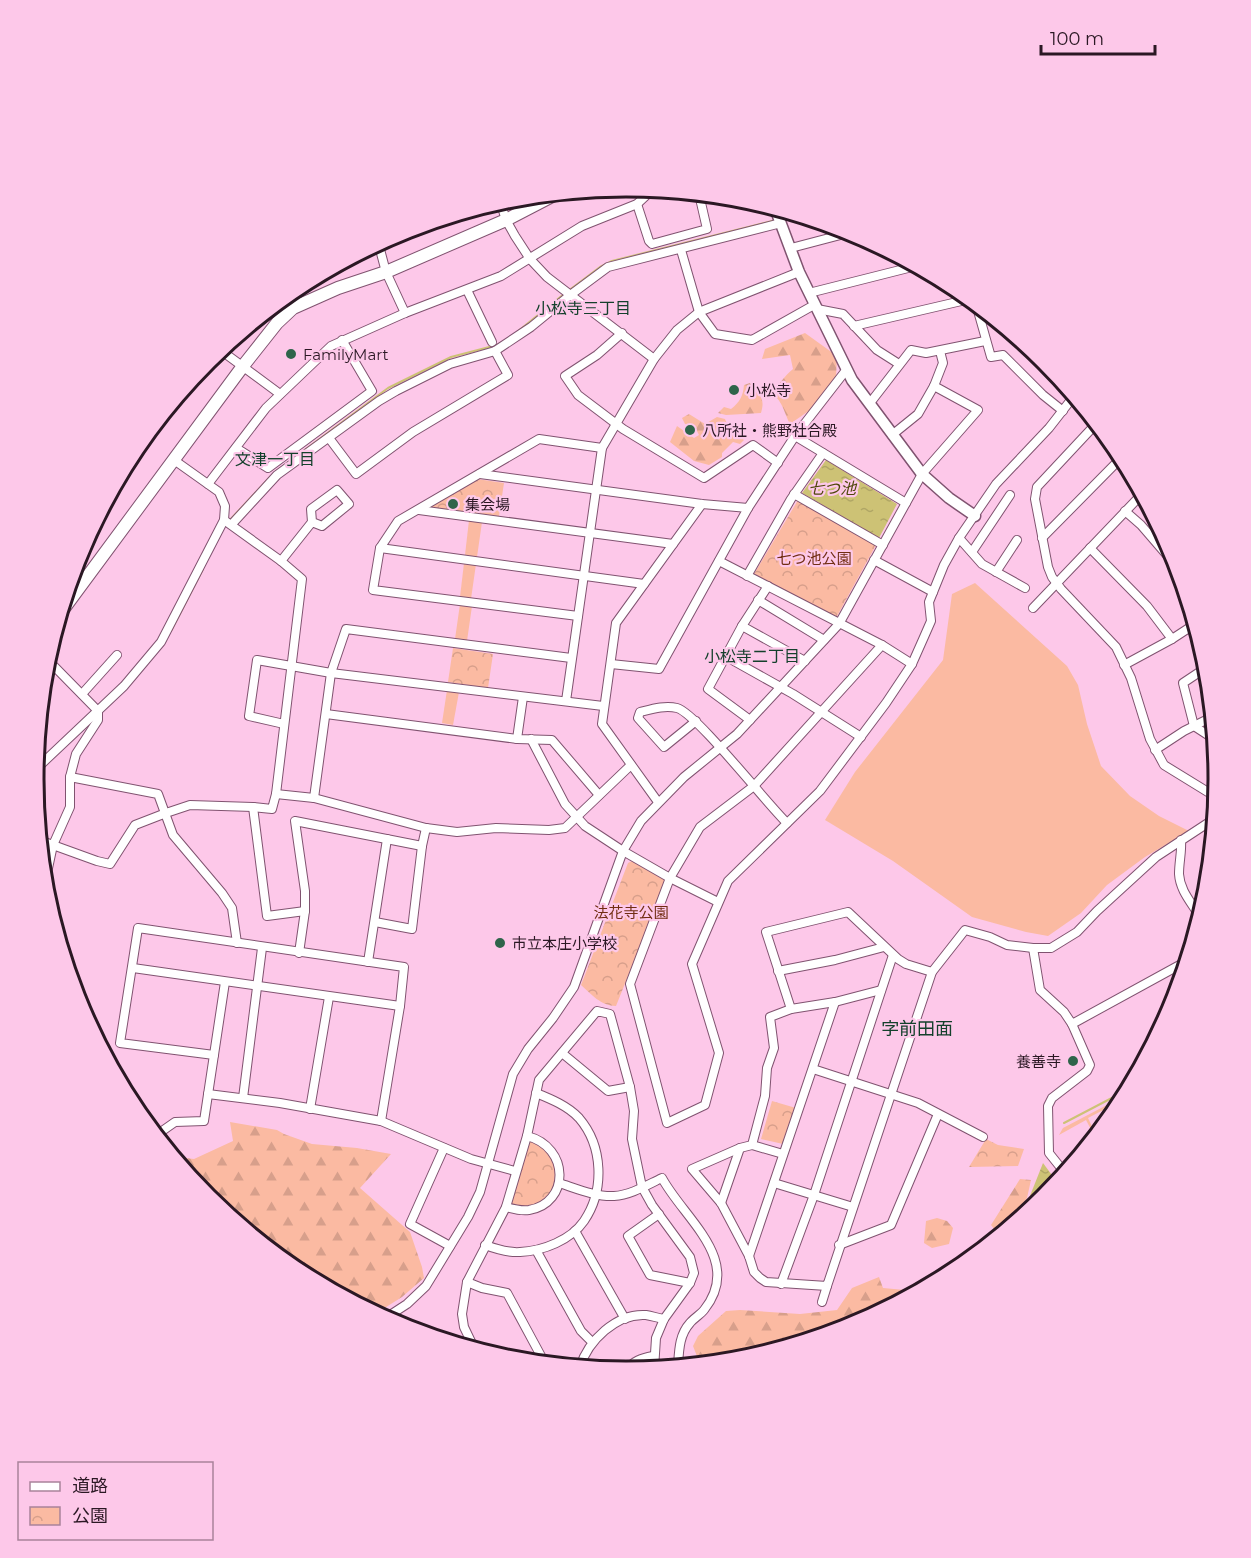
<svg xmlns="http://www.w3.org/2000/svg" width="1251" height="1558" font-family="Montserrat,'Noto Sans JP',sans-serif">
<defs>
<pattern id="forest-firs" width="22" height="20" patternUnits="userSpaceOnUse" patternTransform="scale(1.5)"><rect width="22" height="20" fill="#fbbaa2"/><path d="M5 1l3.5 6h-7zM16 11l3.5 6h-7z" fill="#d79f8b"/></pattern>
<pattern id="park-crowns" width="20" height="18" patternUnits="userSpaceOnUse" patternTransform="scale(1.5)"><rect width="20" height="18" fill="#fbbaa2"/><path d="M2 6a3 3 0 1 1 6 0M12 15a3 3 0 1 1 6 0" fill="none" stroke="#d79f8b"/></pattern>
<pattern id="water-ripples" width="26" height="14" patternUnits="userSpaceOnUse" patternTransform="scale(1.5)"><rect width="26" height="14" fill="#cdc275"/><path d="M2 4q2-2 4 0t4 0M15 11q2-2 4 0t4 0" fill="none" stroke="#b0a665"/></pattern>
</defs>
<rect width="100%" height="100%" fill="#fdc8e9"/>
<!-- grass -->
<g fill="#fbbaa2">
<polygon points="469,520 482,522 477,557 465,555"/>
<polygon points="464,563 476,564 471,599 460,597"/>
<polygon points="975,583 1067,666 1078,685 1087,724 1101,766 1130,796 1159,816 1189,831 1145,857 1107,885 1081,913 1048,936 1026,932 972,917 893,861 825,820 855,772 943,660 952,594"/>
<polygon points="460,604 472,606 467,641 455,639"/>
<polygon points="447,690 459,692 453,725 442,723"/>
<polygon points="1124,1096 1122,1100 1114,1105 1117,1110 1115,1113 1111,1106 1088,1118 1096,1135 1095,1137 1086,1120 1059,1135 1063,1128"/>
</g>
<!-- forest -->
<g fill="url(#forest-firs)">
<path d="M805,333L837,356L836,378L813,408L790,424C783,410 783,401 770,392C780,385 784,376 793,369L790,355L762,359L765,349Z"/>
<path d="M750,383C758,396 766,396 761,413L726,415L718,413L724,407L731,409C740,402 743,396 744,385Z"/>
<polygon points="689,414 705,424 717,417 725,419 729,429 735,431 744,440 740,444 733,442 722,453 722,457 709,465 694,461 670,442 677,426 694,438 699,435 695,427 685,424 682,418"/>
<polygon points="230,1122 277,1130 284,1134 312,1144 357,1148 391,1154 360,1188 410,1232 422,1267 424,1278 402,1297 383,1309 368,1310 296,1271 206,1198 174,1159 177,1157 194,1159 233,1141"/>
<polygon points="1020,1179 1031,1180 1027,1198 1010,1221 1009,1227 999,1235 991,1225"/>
<polygon points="937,1218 947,1221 953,1228 949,1244 932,1248 924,1243 926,1221"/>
<polygon points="879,1277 883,1288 905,1290 910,1296 852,1327 741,1360 700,1364 693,1346 698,1336 726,1311 740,1310 800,1314 837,1310 852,1288"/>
</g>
<!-- park -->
<g fill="url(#park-crowns)">
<polygon points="477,479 504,483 499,516 429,508"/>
<polygon points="798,500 876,545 836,618 754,574"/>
<polygon points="453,648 493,654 488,688 448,682"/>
<path d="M632,861L666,881L616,1006C601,1006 591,994 581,985L628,863Z"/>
<polygon points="772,1101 796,1108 783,1144 761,1139"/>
<path d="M528,1139L549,1150C551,1156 555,1163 556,1169C559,1188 546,1206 527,1208C521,1208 513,1206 507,1205Z"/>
<polygon points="986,1139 998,1145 1024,1149 1018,1166 969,1167"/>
</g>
<!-- water -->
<g fill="url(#water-ripples)">
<polygon points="826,460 897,504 879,538 802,493"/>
<polygon points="1043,1163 1057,1182 1044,1198 1022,1216"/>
</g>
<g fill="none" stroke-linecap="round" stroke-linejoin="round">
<!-- stream -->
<g stroke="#cdc275" stroke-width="2">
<polyline points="781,218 796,215"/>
<polyline points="568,291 600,267 612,261 776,220"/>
<polyline points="517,332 564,294"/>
<polyline points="275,472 388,388 451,357 497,345 507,339"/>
<polyline points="228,522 271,476"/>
<polyline points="171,631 203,569"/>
<polyline points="1200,901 1207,894"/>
<polyline points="1064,1123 1129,1089"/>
</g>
<defs>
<g id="street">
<polyline points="500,201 506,220 515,236 530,259 547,277 654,359"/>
<polyline points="637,204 649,241 652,244 707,229 699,194"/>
<polyline points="378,242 386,272 405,313"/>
<polyline points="791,248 852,232"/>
<polyline points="681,250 699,312 715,334 752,340 814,305"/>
<polyline points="467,290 492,342"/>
<polyline points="809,293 916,266"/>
<polyline points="976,304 991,357 1003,355 1043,395 1063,411"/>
<polyline points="817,309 843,314 877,350 899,364"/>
<polyline points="854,326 970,299"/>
<polyline points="622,333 597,355 565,376 578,395 623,429 704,478 753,445 778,463"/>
<polyline points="219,349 280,394"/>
<polyline points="870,403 911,350 926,353 985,341"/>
<polyline points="1103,432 1094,426 1037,487 1035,499 1048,567 1052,577 1061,589 1116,647 1131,678 1150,739 1164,765 1216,797"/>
<polyline points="892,435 918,414 934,386 943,363 940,351"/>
<polyline points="795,436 906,503"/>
<polyline points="329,438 356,474 413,432 508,375 495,351"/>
<polyline points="236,448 268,468 372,391 342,340"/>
<polyline points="480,474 702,504 748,508"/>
<polyline points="208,484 266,408 331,346 405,313 501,276 582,226 637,204 653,189"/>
<polyline points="794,494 883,545"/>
<polyline points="419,510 673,544"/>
<polyline points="1125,511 1141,525 1178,568"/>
<polyline points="232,524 277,475 379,401 396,391 450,364 495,351 531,327 569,296 608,267 781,223"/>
<polyline points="959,538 982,564 1025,588"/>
<polyline points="1042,538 1122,457"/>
<polyline points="380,548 644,584"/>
<polyline points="1090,548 1147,606 1172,639"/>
<polyline points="972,552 1010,495"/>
<polyline points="874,560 933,592"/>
<polyline points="281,561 312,522 311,509 337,490 349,504 322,526 312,522"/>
<polyline points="719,561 882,645 912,664"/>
<polyline points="996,572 1017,540"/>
<polyline points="747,576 791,499 823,453"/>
<polyline points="758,600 824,640"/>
<polyline points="1033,608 1142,494"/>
<polyline points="578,616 373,590 380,548 398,521 539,439 602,448"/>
<polyline points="742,626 805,661"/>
<polyline points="882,645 754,786 700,827 670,878 630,984 667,1123 705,1105 719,1053 692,964 728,881 820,791 886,703 912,664 924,637 931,621 929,602 944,565 959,538 996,484 1049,428 1074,396"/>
<polyline points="725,656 793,694 861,737"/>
<polyline points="611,664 659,669 748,508 795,436 847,369"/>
<polyline points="1124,665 1172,639 1195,624"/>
<polyline points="1207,667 1183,683 1194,726 1214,739"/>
<polyline points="82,694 117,655"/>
<polyline points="566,701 602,448 654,359 677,330 699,312 799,272"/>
<polyline points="326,714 517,739 552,740 599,795"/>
<polyline points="750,720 708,689 742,626 768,586"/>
<path d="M696,721L664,747L638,718L640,712C652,709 665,705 677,708C696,713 767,804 787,823"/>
<polyline points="284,724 249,716 257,660 331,673 603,706"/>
<polyline points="517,739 523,697"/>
<polyline points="531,739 565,804 585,826 623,851 670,878 718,902"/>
<polyline points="1155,750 1184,731 1212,717"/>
<polyline points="34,771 124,686 161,642 224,520 225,506 219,492 174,460"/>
<polyline points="70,777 158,794 173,835 222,893 232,908 237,943"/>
<polyline points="276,794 314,798 426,828 457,832 496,828 549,830 565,828 631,765"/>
<polyline points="314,798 331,673 346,629 571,658"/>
<polyline points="658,802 602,724 616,623 702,504"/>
<polyline points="253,807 267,916 305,911"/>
<polyline points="39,840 97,861 110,864 135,825 166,813 190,805 253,807 272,809 276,794 302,579 281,561 224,520"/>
<path d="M1181,840C1182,851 1179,862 1179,874C1180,891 1192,903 1200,917"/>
<polyline points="44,887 53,845 70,807 70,777 76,754 98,720 98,711 46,658"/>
<polyline points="1196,910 1204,902"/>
<polyline points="375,922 412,929 422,846 426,828"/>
<polyline points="1033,948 1040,990 1064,1012 1072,1024 1187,961"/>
<polyline points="299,953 305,911 305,891 295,821 422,846"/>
<polyline points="368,962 387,839"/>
<polyline points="133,968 400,1006"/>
<polyline points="778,971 835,960 884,947"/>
<polyline points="881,990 835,1002 791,1009 770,1017 774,1048 767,1068 765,1096 752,1145 740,1148 692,1169 721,1203 749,1256 754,1272 760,1278 766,1282 827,1286 932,972 965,930 990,937 1007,945 1033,948 1051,948 1077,932 1097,911 1156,857 1214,819"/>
<polyline points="791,1009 766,932 848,912 898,959 906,964 932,972"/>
<polyline points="562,1053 608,1091 630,1087"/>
<polyline points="214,1055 120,1043 138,928 404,967 400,1006 381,1121"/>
<polyline points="813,1069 918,1103 983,1137"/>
<polyline points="208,1094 280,1103 381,1121 471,1159 515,1171"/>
<polyline points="243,1098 262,948"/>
<polyline points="310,1109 329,997"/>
<polyline points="155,1136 175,1122 204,1121 225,982"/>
<polyline points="752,1145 783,1154"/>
<polyline points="444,1148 410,1224 450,1246"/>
<polyline points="1065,1173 1049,1153 1048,1106 1052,1098 1087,1071 1090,1065 1072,1024"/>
<path d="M559,1183C575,1188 596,1197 614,1196C631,1195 647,1185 662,1178C684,1219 744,1260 704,1310C700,1315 694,1318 690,1323C679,1335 679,1351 678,1366"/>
<polyline points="774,1183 853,1207"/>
<polyline points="721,1203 740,1148"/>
<path d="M506,1207C513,1209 521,1211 529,1210C570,1203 570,1147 527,1136"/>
<polyline points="659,1214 628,1236 650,1275 690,1283"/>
<polyline points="575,1231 625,1319"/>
<path d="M485,1245C496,1249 508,1253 520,1252C543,1251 571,1240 584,1221C605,1190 603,1146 579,1118C568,1106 551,1099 536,1093"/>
<polyline points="839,1245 891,1225 938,1114"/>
<polyline points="536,1250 581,1331 592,1342"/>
<polyline points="749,1256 835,1002"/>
<polyline points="467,1282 482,1288 507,1293 541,1356 537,1363"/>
<polyline points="781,1284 814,1195 893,955"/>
<polyline points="822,1302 827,1286"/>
<polyline points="384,1319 407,1304 426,1286 468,1217 480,1192 513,1074 528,1049 553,1018 574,987 623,851 641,821 684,777 737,734 839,624 922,474 978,410 934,386"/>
<polyline points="475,1350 464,1327 462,1314 467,1282 506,1207 527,1136 539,1080 597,1011 610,1014 630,1087 634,1111 632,1139 642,1187 652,1205 690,1257 694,1273 690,1283 664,1319 656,1338 654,1369"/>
<path d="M580,1367C588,1341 616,1313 646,1315C652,1316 658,1318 664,1319"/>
<path d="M626,1371C632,1361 642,1358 653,1356"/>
</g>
<g id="secondary">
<polyline points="775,208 799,272 852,380 922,474 949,498 975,516"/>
<polyline points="293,308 298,290 304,282"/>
</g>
<polyline id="primary" points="59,615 243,366 277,323 293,308 338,288 386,272 506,220 558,193"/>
</defs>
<!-- street casing -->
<use href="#street" stroke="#805370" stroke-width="10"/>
<!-- secondary casing -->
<use href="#secondary" stroke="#805370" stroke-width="13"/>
<!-- primary casing -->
<use href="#primary" stroke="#805370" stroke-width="14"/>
<!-- street -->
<use href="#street" stroke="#fff" stroke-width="8"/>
<!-- secondary -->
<use href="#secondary" stroke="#fff" stroke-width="10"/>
<!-- primary -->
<use href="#primary" stroke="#fff" stroke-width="12"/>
</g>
<!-- markers -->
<g fill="#2e644a" stroke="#fdc8e9" stroke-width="2">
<circle cx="291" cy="354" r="6"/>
<circle cx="734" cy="390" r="6"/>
<circle cx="690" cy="430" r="6"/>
<circle cx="453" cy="504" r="6"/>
<circle cx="500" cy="943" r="6"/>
<circle cx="1073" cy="1061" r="6"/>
</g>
<g text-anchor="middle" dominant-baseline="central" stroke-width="4.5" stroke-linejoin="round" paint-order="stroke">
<!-- poi labels -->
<g font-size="15" fill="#2b1824" stroke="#fdc8e9" text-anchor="start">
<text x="303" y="354">FamilyMart</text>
<text x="746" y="390">小松寺</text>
<text x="702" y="430">八所社・熊野社合殿</text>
<text x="465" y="504">集会場</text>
<text x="512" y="943">市立本庄小学校</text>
<text x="1061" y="1061" text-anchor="end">養善寺</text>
</g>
<!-- park labels -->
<g font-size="15" fill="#712e13" stroke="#fdc8e9">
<text x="814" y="558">七つ池公園</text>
<text x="631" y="912">法花寺公園</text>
</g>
<!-- neighbourhood labels -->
<g font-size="16" fill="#14402c" stroke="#fdc8e9">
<text x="583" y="308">小松寺三丁目</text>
<text x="275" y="459">文津一丁目</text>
<text x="752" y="656">小松寺二丁目</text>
</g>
<!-- water labels -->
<g font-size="16" font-style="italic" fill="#50480b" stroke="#fdc8e9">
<text x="832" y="488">七つ池</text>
</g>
<!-- quarter labels -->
<g font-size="18" fill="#14402c" stroke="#fdc8e9">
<text x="917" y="1029">字前田面</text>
</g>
</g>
<!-- crop -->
<path d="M0 0H1251V1558H0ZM44 779a582 582 0 1 1 1164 0a582 582 0 1 1-1164 0Z" fill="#fdc8e9" fill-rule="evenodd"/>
<path fill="none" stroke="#2b1824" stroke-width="3" d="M44 779a582 582 0 1 1 1164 0a582 582 0 1 1-1164 0Z"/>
<!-- legend -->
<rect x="18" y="1462" width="195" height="78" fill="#fdc8e9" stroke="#a9829a" stroke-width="1.5"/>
<rect x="30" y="1482" width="30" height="9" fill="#ffffff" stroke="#a9829a" stroke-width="1.5"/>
<text x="72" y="1492" font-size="18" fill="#2b1824">道路</text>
<rect x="30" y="1507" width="30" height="18" fill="url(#park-crowns)" stroke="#a9829a" stroke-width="1.5"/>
<text x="72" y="1522" font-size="18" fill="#2b1824">公園</text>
<!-- scale -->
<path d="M1041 45v9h114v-9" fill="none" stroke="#2b1824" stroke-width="3"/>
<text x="1050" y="45" font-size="18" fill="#2b1824" stroke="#fdc8e9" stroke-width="4.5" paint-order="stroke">100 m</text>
</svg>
